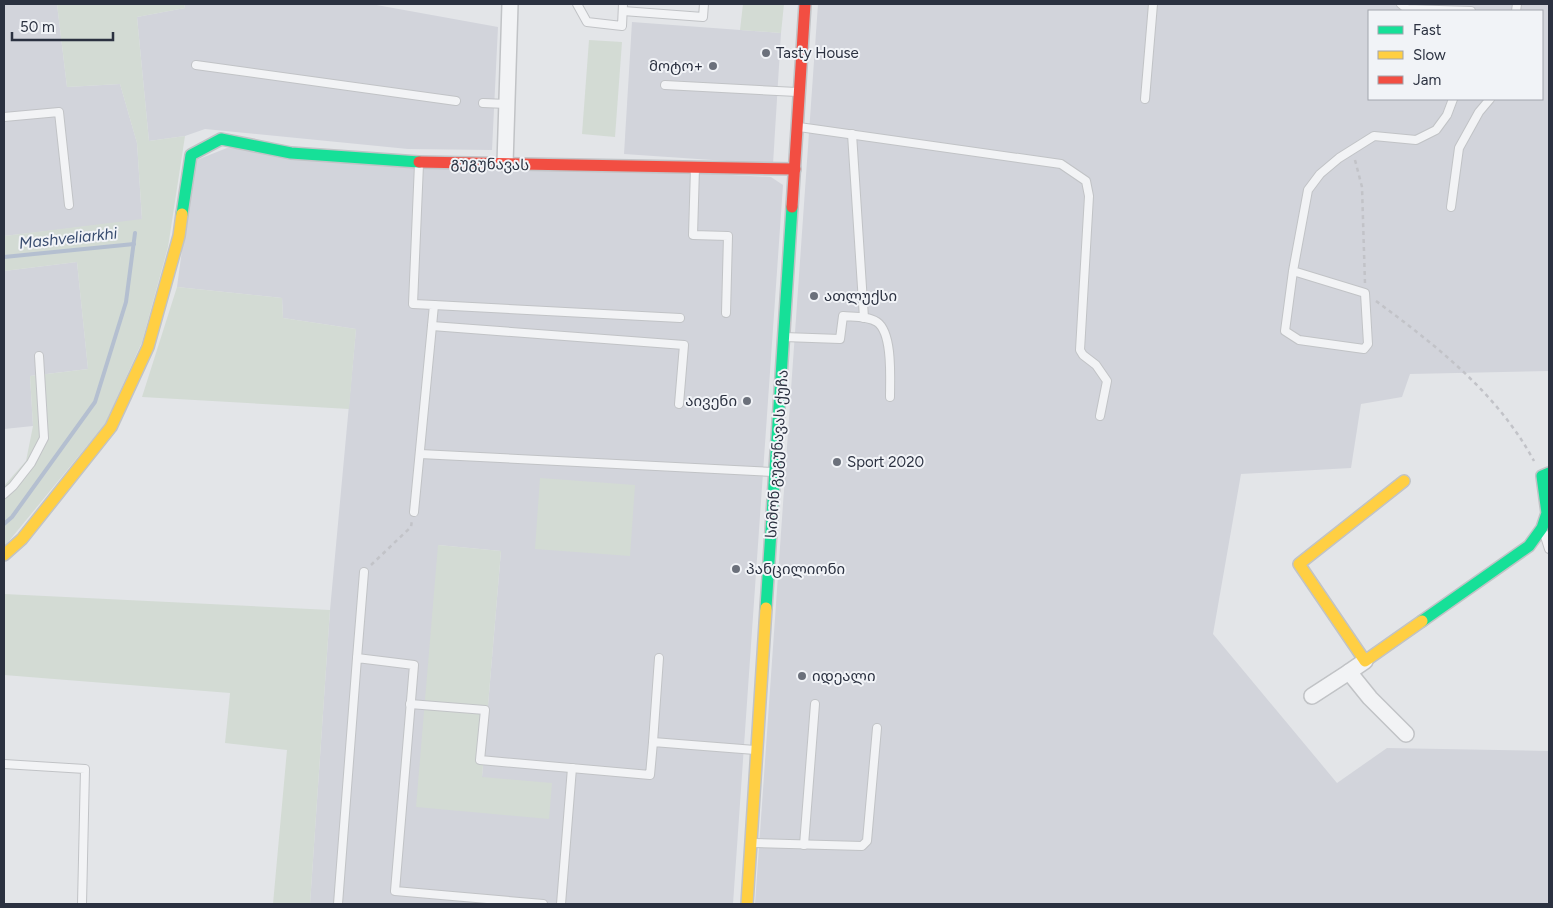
<svg xmlns="http://www.w3.org/2000/svg" width="1553" height="908" font-family="Figtree,'Noto Sans Georgian',sans-serif">
<rect width="100%" height="100%" fill="#e3e5e8"/>
<!-- built -->
<g fill="#d2d4db" fill-rule="evenodd">
<polygon points="4,4 57,4 67,87 120,84 137,143 142,220 4,236"/>
<polygon points="184,4 371,4 498,27 492,150 408,149 205,129 185,136 149,141 137,17 185,8"/>
<path d="M818,4H1549V371L1410,374L1402,397L1361,404L1351,468L1241,474L1213,634L1337,783L1387,748L1549,751V904H755ZM1369,11H1542V99H1369Z"/>
<polygon points="632,22 781,33 773,164 624,154"/>
<path d="M227,148L771,177L783,185L733,904H310L330,610L356,329L283,318L282,298L177,287L194,161ZM438,545L501,551L482,777Z"/>
<polygon points="77,262 88,369 30,376 33,426 4,429 4,271"/>
</g>
<!-- green -->
<g fill="#d3dbd4">
<polygon points="57,4 184,4 185,8 137,17 149,141 185,136 168,247 142,342 105,424 4,547 4,486 26,461 33,426 30,376 88,369 77,262 4,271 4,236 142,219 137,143 120,84 67,87"/>
<polygon points="743,4 784,4 781,33 740,30"/>
<polygon points="589,40 622,42 615,137 582,134"/>
<polygon points="177,287 282,298 283,318 356,329 349,409 142,397"/>
<polygon points="540,478 635,485 630,556 535,549"/>
<polygon points="438,545 501,551 482,777 552,783 549,819 416,807"/>
<polygon points="4,594 330,610 310,904 273,904 287,750 225,743 230,693 4,675"/>
</g>
<g fill="none" stroke-linecap="round" stroke-linejoin="round">
<!-- stream -->
<g stroke="#b4bfd0" stroke-width="4">
<polyline points="4,257 134,244"/>
<polyline points="4,524 12,517 95,402 126,302 135,233"/>
</g>
<defs>
<g id="lane">
<polyline points="577,4 587,22 622,26 623,4"/>
<polyline points="1401,4 1407,9 1471,11"/>
<polyline points="623,11 703,17 704,4"/>
<polyline points="1516,11 1517,4"/>
<polyline points="196,65 456,101"/>
<polyline points="665,85 797,92"/>
<polyline points="1145,99 1153,4"/>
<polyline points="483,103 507,104"/>
<polyline points="4,117 59,112 69,205"/>
<polyline points="799,127 1061,164 1086,181 1089,196 1080,350 1083,355 1096,365 1107,381 1100,416"/>
<polyline points="852,134 864,318"/>
<polyline points="695,168 693,235 728,236 726,313"/>
<polyline points="1451,207 1459,148 1479,112 1490,99"/>
<polyline points="1293,271 1365,293 1368,344 1364,349 1299,340 1285,331 1293,271 1308,190 1320,174 1339,158 1374,136 1416,140 1436,130 1447,115 1453,99"/>
<polyline points="434,305 680,318"/>
<polyline points="432,326 684,345 679,404"/>
<path d="M784,337L840,339L843,316C854,317 868,316 877,322C893,333 890,379 890,397"/>
<polyline points="420,454 773,472"/>
<polyline points="4,494 13,486 31,463 44,438 39,356"/>
<polyline points="414,512 434,305 413,304 419,164"/>
<polyline points="1544,533 1549,549"/>
<polyline points="357,658 364,572"/>
<polyline points="410,704 485,710 480,760 650,775 653,742 755,750"/>
<polyline points="653,742 659,658"/>
<polyline points="4,764 85,769 82,904"/>
<polyline points="753,843 862,846 867,841 877,728"/>
<polyline points="804,845 815,704"/>
<polyline points="338,904 357,658 414,665 395,891 543,904"/>
<polyline points="561,904 572,768"/>
</g>
<g id="street">
<polyline points="505,164 510,4"/>
<polyline points="1365,661 1349,672 1370,698 1406,734"/>
<polyline points="1312,696 1349,672"/>
</g>
<g id="fast">
<polyline points="182,214 191,155 221,139 291,153 419,162"/>
<polyline points="766,608 792,207"/>
<polyline points="1422,621 1529,546 1542,528 1547,513 1542,476 1549,473"/>
</g>
<g id="slow">
<polyline points="1404,481 1299,564 1365,661 1422,621"/>
<polyline points="4,555 22,539 111,427 148,347 179,236 182,214"/>
<polyline points="747,904 766,608"/>
</g>
<g id="jam">
<polyline points="419,162 795,169"/>
<polyline points="792,207 805,4"/>
</g>
</defs>
<!-- lane casing -->
<use href="#lane" stroke="#c1c3c6" stroke-width="10"/>
<!-- street casing -->
<use href="#street" stroke="#c1c3c6" stroke-width="18"/>
<!-- fast casing -->
<use href="#fast" stroke="#c1c3c6" stroke-width="14"/>
<!-- slow casing -->
<use href="#slow" stroke="#c1c3c6" stroke-width="14"/>
<!-- jam casing -->
<use href="#jam" stroke="#c1c3c6" stroke-width="14"/>
<!-- path -->
<g stroke="#c2c3c8" stroke-width="2.5" stroke-dasharray="4 4" stroke-linecap="butt">
<polyline points="1355,160 1362,187 1365,284"/>
<path d="M1376,301C1437,346 1498,394 1534,461"/>
<polyline points="371,565 411,527 412,520"/>
</g>
<!-- lane -->
<use href="#lane" stroke="#f2f3f5" stroke-width="8"/>
<!-- street -->
<use href="#street" stroke="#f2f3f5" stroke-width="15"/>
<!-- fast -->
<use href="#fast" stroke="#16e098" stroke-width="11"/>
<!-- slow -->
<use href="#slow" stroke="#ffcf43" stroke-width="11"/>
<!-- jam -->
<use href="#jam" stroke="#f24e42" stroke-width="11"/>
</g>
<!-- markers -->
<g fill="#6b707b" stroke="#f1f3f7" stroke-width="2">
<circle cx="766" cy="53" r="5"/>
<circle cx="713" cy="66" r="5"/>
<circle cx="814" cy="296" r="5"/>
<circle cx="747" cy="401" r="5"/>
<circle cx="837" cy="462" r="5"/>
<circle cx="736" cy="569" r="5"/>
<circle cx="802" cy="676" r="5"/>
</g>
<g text-anchor="middle" dominant-baseline="central" stroke-width="4" stroke-linejoin="round" paint-order="stroke">
<!-- poi labels -->
<g font-size="15" fill="#2b3140" stroke="#f1f3f7" text-anchor="start">
<text x="776" y="53">Tasty House</text>
<text x="703" y="66" text-anchor="end">მოტო+</text>
<text x="824" y="296">ათლუქსი</text>
<text x="737" y="401" text-anchor="end">აივენი</text>
<text x="847" y="462">Sport 2020</text>
<text x="746" y="569">პანცილიონი</text>
<text x="812" y="676">იდეალი</text>
</g>
<!-- street labels -->
<g font-size="15" fill="#2b3140" stroke="#f1f3f7">
<text transform="translate(490 164) rotate(2)">გუგუნავას</text>
<text transform="translate(777 454) rotate(-86)">სიმონ გუგუნავას ქუჩა</text>
</g>
<!-- water labels -->
<g font-size="16" font-style="italic" fill="#394d70" stroke="#f1f3f7">
<text transform="translate(68 238) rotate(-6)">Mashveliarkhi</text>
</g>
</g>
<!-- border -->
<rect width="1553" height="908" fill="none" stroke="#2b3140" stroke-width="10"/>
<!-- legend -->
<rect x="1368" y="10" width="175" height="90" fill="#f1f3f7" stroke="#a2a5ae"/>
<rect x="1378" y="26" width="25" height="8" fill="#16e098" stroke="#a2a5ae"/>
<text x="1413" y="35" font-size="15" fill="#2b3140">Fast</text>
<rect x="1378" y="51" width="25" height="8" fill="#ffcf43" stroke="#a2a5ae"/>
<text x="1413" y="60" font-size="15" fill="#2b3140">Slow</text>
<rect x="1378" y="76" width="25" height="8" fill="#f24e42" stroke="#a2a5ae"/>
<text x="1413" y="85" font-size="15" fill="#2b3140">Jam</text>
<!-- scale -->
<path d="M12 32v8h101v-8" fill="none" stroke="#2b3140" stroke-width="2.5"/>
<text x="20" y="32" font-size="15" fill="#2b3140" stroke="#f1f3f7" stroke-width="4" paint-order="stroke">50 m</text>
</svg>
